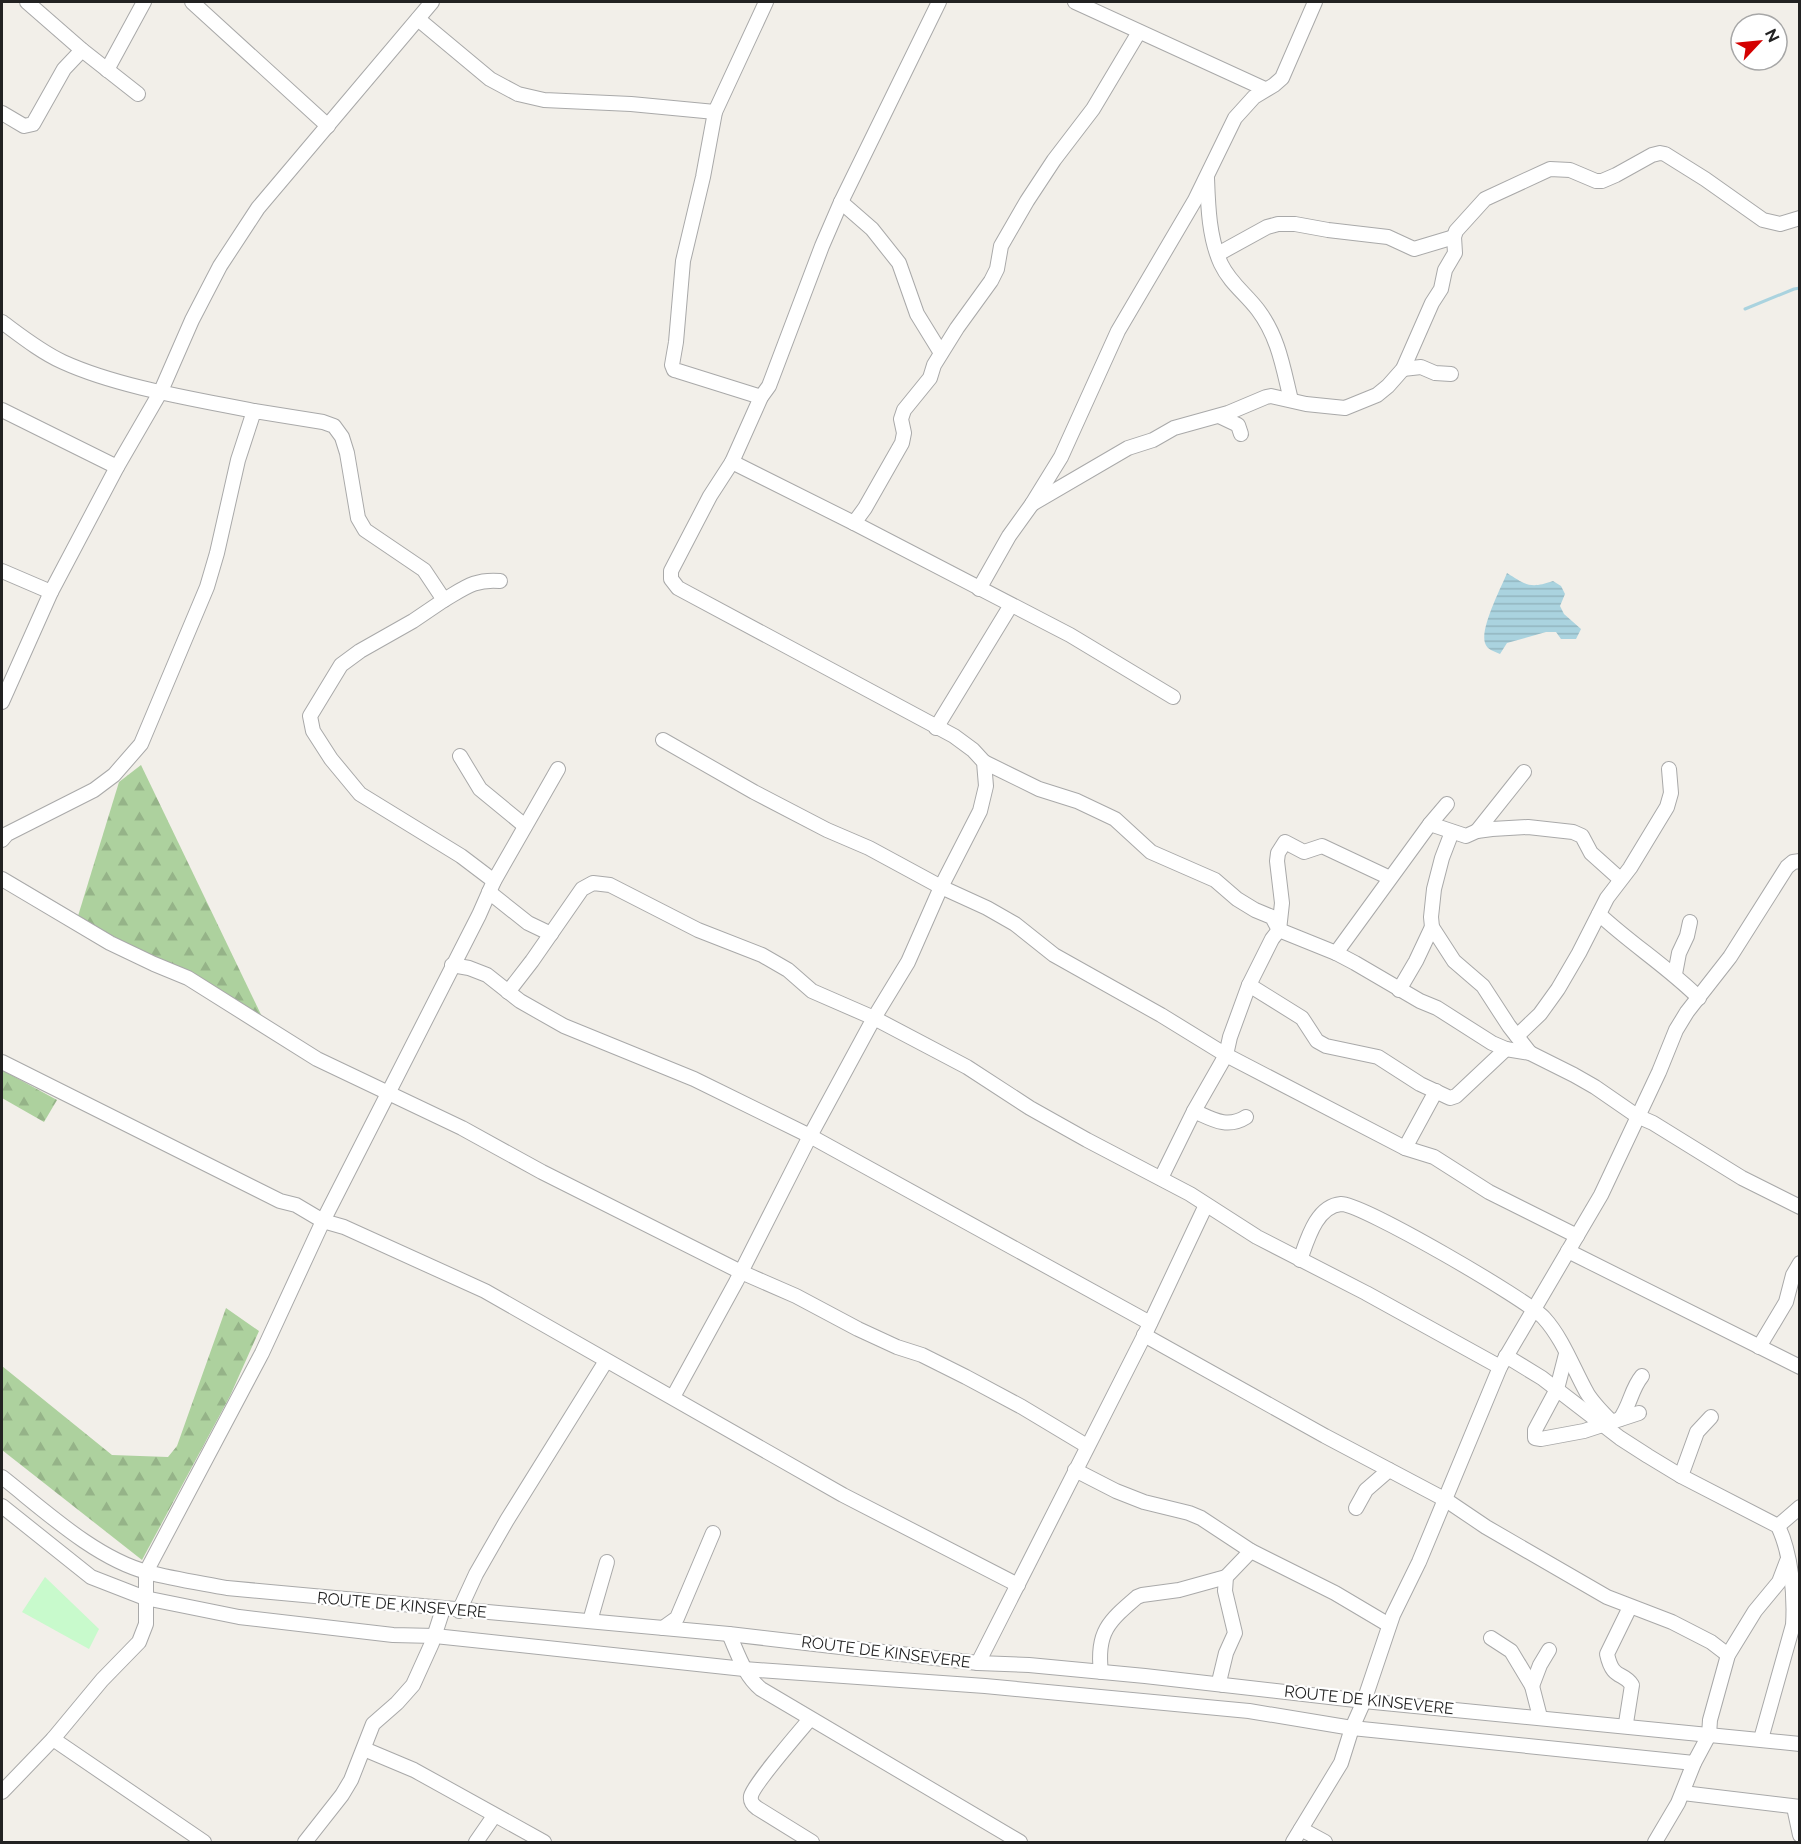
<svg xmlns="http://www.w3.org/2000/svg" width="1801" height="1844" font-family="Raleway,sans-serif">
<defs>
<pattern id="forest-firs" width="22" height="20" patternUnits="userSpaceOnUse" patternTransform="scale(1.5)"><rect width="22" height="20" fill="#add19e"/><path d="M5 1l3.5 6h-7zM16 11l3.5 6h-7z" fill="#95b388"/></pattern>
<pattern id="water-rules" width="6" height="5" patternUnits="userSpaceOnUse" patternTransform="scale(1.5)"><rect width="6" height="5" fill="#aad3df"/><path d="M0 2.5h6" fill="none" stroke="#92b5bf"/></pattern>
</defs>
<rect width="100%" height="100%" fill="#f2efe9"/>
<!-- forest -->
<g fill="url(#forest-firs)">
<polygon points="141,765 267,1027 78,916 119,782"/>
<polygon points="2,1070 57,1100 44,1122 2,1098"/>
<polygon points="226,1308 259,1331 230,1396 142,1560 2,1450 2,1366 112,1455 168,1457 177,1446"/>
</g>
<!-- park -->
<polygon fill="#c8facc" points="45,1577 99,1629 89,1649 22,1612"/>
<!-- water -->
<path fill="url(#water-rules)" d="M1507,573C1526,585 1530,589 1553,581L1561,586L1565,594L1560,606L1564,614L1581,629L1576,639H1561L1556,632H1546L1507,643L1500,654C1494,651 1487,650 1485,643C1480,628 1501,588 1507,573Z"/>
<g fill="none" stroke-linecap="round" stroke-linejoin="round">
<!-- stream -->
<polyline stroke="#aad3df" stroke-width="3" points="1745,309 1794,289 1800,288"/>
<defs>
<g id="minor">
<polyline points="27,2 82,50 138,94"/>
<polyline points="192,2 328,126"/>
<polyline points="1075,2 1265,89"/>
<polyline points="418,19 490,79 518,94 544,100 631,104 715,112"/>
<polyline points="107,70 144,2"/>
<polyline points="2,113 24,126 33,124 64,69 82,50"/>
<path d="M1207,178C1208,206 1209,238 1221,264C1230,283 1246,294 1258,310C1279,338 1283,368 1291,400"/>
<polyline points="841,202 872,229 899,263 917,314 941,353"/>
<polyline points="1218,254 1267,227 1278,224 1295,224 1328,230 1388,237 1414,249 1454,237"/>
<path d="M2,322C21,336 41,352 63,362C118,387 194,399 254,411"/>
<polyline points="1403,369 1421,367 1435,373 1451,374"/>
<polyline points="761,397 678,371 674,370 672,365 676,342 683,261 703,177 715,112 766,2"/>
<polyline points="2,410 117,467"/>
<polyline points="1219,416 1238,425 1241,434"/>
<polyline points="732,462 854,523 1070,635 1173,697"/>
<polyline points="1032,504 1128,448 1153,440 1174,428 1228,413 1266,397 1271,396 1306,404 1345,408 1377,395 1388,386 1403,369 1432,303 1441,289 1445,270 1455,253 1454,237 1456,231 1485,199 1550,169 1570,170 1596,181 1602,181 1616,175 1652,155 1660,153 1665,154 1705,179 1763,220 1780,224 1800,218"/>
<polyline points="854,523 865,508 902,443 904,433 901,419 904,410 930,378 934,365 957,328 991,281 997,269 1001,246 1027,201 1054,160 1093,109 1139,32"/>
<polyline points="2,571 51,592"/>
<polyline points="979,589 1009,536 1032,504 1061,457 1118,331 1195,200 1235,118 1254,97 1274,85 1282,78 1315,2"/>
<path d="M444,600C466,587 475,579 500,581"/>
<polyline points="2,702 51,592 117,467 161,391 192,320 220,266 258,208 432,2"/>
<polyline points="936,728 1011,605"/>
<polyline points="663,740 754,792 827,830 869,848 941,887 987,908 1015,924 1054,955 1161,1015 1226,1055 1405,1148 1436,1091"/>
<polyline points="460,756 480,789 525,826"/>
<polyline points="984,762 1039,789 1077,801 1115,819 1151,852 1215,880 1237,899 1255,910 1272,917 1279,930 1336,953 1355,963 1420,1001 1437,1008 1492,1043 1506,1049 1530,1053 1574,1075 1595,1087 1637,1116 1653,1123 1742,1178 1800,1207"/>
<polyline points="1430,824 1466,836 1477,831 1492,829 1528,827 1573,832 1582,836 1591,853 1620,879"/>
<polyline points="1477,831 1524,772"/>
<polyline points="1452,832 1442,858 1434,889 1431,917 1432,927 1454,961 1483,986 1509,1026 1530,1053"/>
<polyline points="2,840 7,834 94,790 114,775 141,744 207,587 217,553 238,460 254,411 323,422 334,426 342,437 347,453 358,518 365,530 424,570 444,600 413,621 360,651 341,665 310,716 313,731 331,759 360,794 461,856 494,881"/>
<polyline points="2,879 110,943 154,964 188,978 317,1059 462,1128 542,1172 741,1272 796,1296 858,1329 897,1347 922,1355 966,1377 1022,1407 1087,1446"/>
<polyline points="489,892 528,923 551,934"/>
<path d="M1599,914C1631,944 1668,967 1699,998"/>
<polyline points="1336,953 1430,824 1447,804"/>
<polyline points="452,965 469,968 487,975 520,1001 564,1026 694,1079 810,1136 1150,1323"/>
<polyline points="1675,974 1679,953 1687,936 1690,922"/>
<polyline points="1249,985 1302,1018 1317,1041 1326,1046 1378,1057 1420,1084 1450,1098 1456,1096 1506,1049"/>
<polyline points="1399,990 1416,961 1432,927"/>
<polyline points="508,992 532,961 582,889 593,883 610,885 698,930 762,955 788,970 812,991 874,1018 967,1067 1030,1108 1087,1140 1190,1194 1257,1237 1366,1293 1500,1367"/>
<polyline points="1517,1036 1540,1014 1558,989 1579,953 1607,898 1630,868 1667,807 1671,793 1669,769"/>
<polyline points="2,1062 280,1201 296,1205 323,1221 344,1227 485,1291 843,1495 1018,1585"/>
<path d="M1194,1111C1212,1119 1227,1129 1246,1117"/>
<polyline points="1405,1148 1434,1157 1489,1192 1577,1236"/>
<polyline points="1161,1178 1194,1111 1226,1055 1230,1037 1249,985 1272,939 1279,930 1282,903 1277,861 1278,853 1285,842 1304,852 1322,846 1390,878"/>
<polyline points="1568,1251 1800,1367"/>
<path d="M1300,1260C1307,1241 1316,1206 1341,1204C1361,1203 1528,1300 1544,1318C1563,1339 1573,1368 1587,1393C1593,1403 1602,1412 1611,1421"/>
<polyline points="1144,1335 1325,1436 1446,1500 1486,1527 1607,1597 1672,1622 1711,1642 1728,1655"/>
<polyline points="1759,1347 1786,1302 1793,1275 1800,1263"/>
<polyline points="1566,1354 1557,1389 1535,1430 1535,1438 1541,1439 1584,1431 1639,1413"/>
<path d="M1506,1356L1542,1378L1620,1438L1648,1456L1681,1476L1778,1526C1791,1553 1795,1595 1793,1625L1761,1739"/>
<polyline points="673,1397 736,1282 810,1136 874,1018 908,962 941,887 980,811 986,786 984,762 973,750 954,736 678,588 671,579 671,571 710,496 732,462 761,397 769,386 822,246 841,202 939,2"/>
<path d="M1620,1419C1630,1406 1631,1389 1642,1376"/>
<polyline points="1075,1470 1116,1491 1144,1502 1189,1513 1201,1518 1251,1551 1335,1593 1389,1625"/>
<polyline points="1681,1476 1697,1432 1711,1417"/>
<path d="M2,1477C44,1510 95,1558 147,1572C173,1579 201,1583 227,1588L729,1634L978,1663L1029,1665L1145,1676L1364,1701L1800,1744"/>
<polyline points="2,1506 91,1577 145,1598 239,1617 393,1635 435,1636 744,1669 985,1686 1249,1711 1352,1728 1694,1763"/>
<polyline points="1356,1508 1366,1490 1389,1470"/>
<polyline points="1778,1526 1800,1507"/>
<polyline points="459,1611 476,1574 507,1520 606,1361"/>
<polyline points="590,1621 607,1562"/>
<polyline points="663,1628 677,1618 713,1533"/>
<path d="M729,1634C738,1654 744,1675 761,1689L1020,1842"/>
<polyline points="1491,1638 1511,1651 1532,1686 1540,1717"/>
<polyline points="978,1663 1147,1330 1206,1205"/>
<path d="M1101,1672C1096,1632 1109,1621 1137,1597L1142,1595L1179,1590L1226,1577"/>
<polyline points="1223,1685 1219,1682 1226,1653 1235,1633 1225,1591 1226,1577 1251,1551"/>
<polyline points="1532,1686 1540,1665 1549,1650"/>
<path d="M810,1719C800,1731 753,1785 751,1796C750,1802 753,1805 757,1808L812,1842"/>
<path d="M1628,1725L1626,1723L1632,1685C1623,1671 1613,1681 1607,1654L1630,1607"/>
<polyline points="53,1739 204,1842"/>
<polyline points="364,1749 414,1770 544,1842"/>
<polyline points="2,1792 53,1739 102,1680 139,1642 146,1624 146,1572 262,1353 323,1221 479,915 494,881 558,769"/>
<polyline points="1683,1793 1800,1807"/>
<polyline points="1794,1807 1800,1835"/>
<polyline points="1301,1829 1325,1842"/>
<polyline points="305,1842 342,1795 351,1780 373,1724 397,1703 413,1685 432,1643 443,1609"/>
<polyline points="476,1842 494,1816"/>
<polyline points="1293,1842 1341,1763 1352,1728 1364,1701 1393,1615 1419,1562 1500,1367 1601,1195 1659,1072 1676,1030 1687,1012 1730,957 1787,867 1793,862 1800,861"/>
<polyline points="1655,1842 1678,1803 1694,1763 1709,1735 1710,1720 1728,1655 1755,1611 1779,1582 1787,1561"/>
</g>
</defs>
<!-- minor casing -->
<use href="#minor" stroke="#a9a9a9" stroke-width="16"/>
<!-- minor -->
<use href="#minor" stroke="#fff" stroke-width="14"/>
</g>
<g text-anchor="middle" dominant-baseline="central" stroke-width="4.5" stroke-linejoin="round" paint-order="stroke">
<!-- street labels -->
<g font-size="16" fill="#222" stroke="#fff">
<text transform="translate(402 1605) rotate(5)">ROUTE DE KINSEVERE</text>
<text transform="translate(886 1652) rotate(7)">ROUTE DE KINSEVERE</text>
<text transform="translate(1369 1700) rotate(6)">ROUTE DE KINSEVERE</text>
</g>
</g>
<!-- border -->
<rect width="1801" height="1844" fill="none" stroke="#222222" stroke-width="6"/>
<!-- north arrow -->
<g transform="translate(1759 42) rotate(64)"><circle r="28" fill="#ffffff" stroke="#a7a7a7" stroke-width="1.5"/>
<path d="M0-4.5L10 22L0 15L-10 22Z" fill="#d40000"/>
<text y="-9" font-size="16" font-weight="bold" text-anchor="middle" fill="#222222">N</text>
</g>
</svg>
